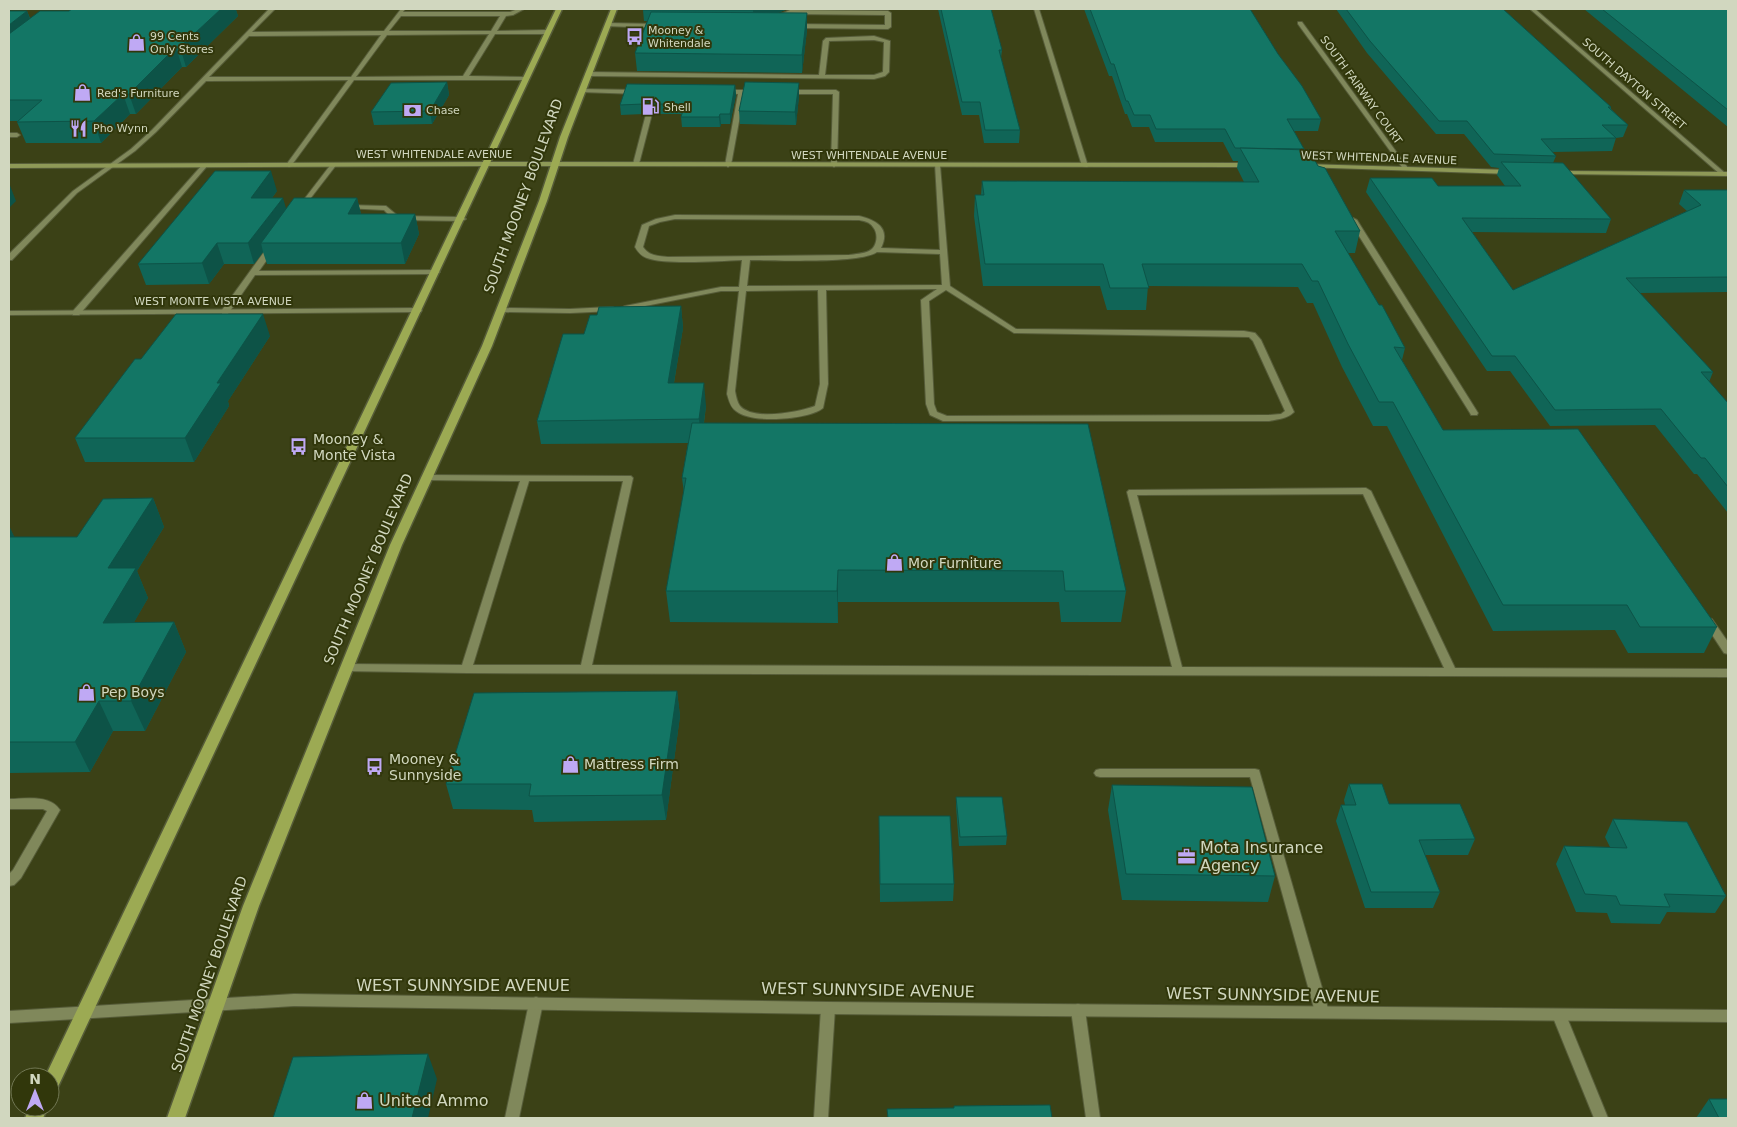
<svg xmlns="http://www.w3.org/2000/svg" width="1737" height="1127" font-family="'DejaVu Sans',sans-serif">
<rect width="100%" height="100%" fill="#3b4116"/>
<g fill="none" stroke-linecap="round" stroke-linejoin="round">
<defs>
<g id="lane">
<path d="M269,9H275L252,32L384,31L401,9H405L403,12H510L518,9H524L513,15L506,16L497,31L548,30L551,32L548,34H495L469,76L528,77L529,78L526,80H354L291,166L289,167L286,165L348,80L206,81L156,132L135,151L77,193L12,260H9V254L73,191L131,149L152,130ZM401,16H500L491,31H389ZM489,34L463,76L356,77L387,35ZM381,35L351,77H209L249,36Z"/>
<polygon points="790,10 888,11 891,13 891,27 888,29 794,28 791,26 794,24 885,25 885,15 791,14 775,20 772,18"/>
<polygon points="607,23 659,24 662,26 659,28 605,26 605,24"/>
<path d="M874,36L890,41L889,72L885,76L874,79L588,76L585,74L588,72L819,75L823,41L826,38ZM874,40L884,42L883,72L874,75H825L829,41Z"/>
<polygon points="582,89 638,90 641,92 638,94 580,92 580,90"/>
<polygon points="723,90 756,90 759,92 756,94 744,94 731,165 728,167 725,165 738,94 721,93 721,91"/>
<polygon points="836,90 839,92 837,165 834,167 831,165 833,94 785,94 782,92 785,90"/>
<polygon points="649,112 652,114 639,164 634,165 633,164 646,114"/>
<polygon points="9,133 17,133 20,135 17,137 9,137"/>
<polygon points="332,163 337,164 303,208 299,208 299,206"/>
<polygon points="203,164 208,165 79,315 73,315 73,311"/>
<path d="M935,164L940,165L950,286L1016,329L1244,331L1255,333L1261,340L1294,412C1287,419 1278,419 1269,421H943L930,415L926,404L921,300L937,289L826,290L828,384L823,408C809,420 751,424 736,411C730,407 729,400 727,394L739,291H721L625,310L621,308L625,306L721,287H739L742,260C719,261 666,265 647,258C641,256 638,252 635,247L642,225L656,219L675,215L859,216C876,220 891,228 881,248L940,250ZM675,219L859,220C864,221 870,222 873,227C879,234 877,247 869,251C863,254 855,254 849,255L668,257C658,256 649,256 643,247L649,226L660,222ZM877,252L940,254L942,285L747,286L750,260C774,260 860,264 877,252ZM818,290L820,384L815,406C799,412 753,421 740,406C737,402 736,396 735,391L746,291ZM946,290L1014,333L1249,337L1253,341L1285,411L1281,414L1269,415L947,416L937,412L934,404L929,301Z"/>
<polygon points="347,205 386,206 398,216 462,217 466,219 462,221 397,220 390,216 384,210 345,208 344,207"/>
<polygon points="1353,218 1357,220 1478,413 1477,415 1471,415 1470,413 1349,220"/>
<polygon points="269,245 276,247 259,271 436,270 440,272 436,274 255,275 228,314 222,314 222,310"/>
<polygon points="610,307 613,307 613,311 570,313 501,312 497,310 501,308 570,309"/>
<path d="M426,475L631,476L633,478L592,665L1172,667L1127,492L1129,490L1366,488L1371,491L1455,668L1728,669V677L466,673L343,671L342,668L343,665L347,664L462,665L520,481L423,480L421,478ZM529,481H623L581,665H473ZM1363,494L1444,668L1182,667L1137,495Z"/>
<polygon points="1708,618 1712,619 1728,642 1728,654 1724,653 1703,621"/>
<polygon points="1100,769 1255,769 1259,770 1329,1012 1327,1016 1322,1018 1317,1016 1315,1012 1250,777 1100,777 1096,776 1094,773 1096,770"/>
<path d="M9,799C25,799 50,794 60,810L21,878L14,885L9,886V874L13,870L47,811L43,809H9Z"/>
<polygon points="536,997 541,999 543,1003 519,1118 505,1118 529,1003 531,999"/>
<polygon points="828,1002 833,1004 835,1008 828,1118 814,1118 821,1008 823,1004"/>
<polygon points="1078,1004 1083,1006 1085,1010 1100,1118 1086,1118 1071,1010 1073,1006"/>
<polygon points="1559,1009 1564,1011 1566,1015 1608,1118 1594,1118 1552,1015 1554,1011"/>
</g>
<g id="street">
<polygon points="1034,9 1039,9 1088,166 1087,167 1082,166"/>
<polygon points="1530,9 1535,9 1725,173 1725,175 1721,175"/>
<polygon points="1298,22 1302,22 1408,168 1408,170 1404,170 1298,24"/>
<polygon points="418,308 422,310 421,312 9,315 9,311"/>
<polygon points="294,994 828,1002 1728,1010 1728,1022 828,1014 294,1006 9,1023 9,1011"/>
</g>
<g id="secondary">
<polygon points="487,162 1250,163 1253,165 1250,167 487,166 9,168 9,164"/>
<polygon points="1304,164 1510,170 1513,172 1510,174 1302,167 1301,166"/>
<polygon points="1559,171 1728,172 1728,176 1557,174 1557,172"/>
</g>
<g id="primary">
<polygon points="556,9 562,9 56,1091 50,1093 50,1077 45,1077"/>
<polygon points="611,9 617,9 568,137 547,201 492,346 402,545 259,906 185,1118 167,1118 243,906 390,545 482,346 539,201 560,137"/>
<polygon points="30,1107 48,1107 43,1118 25,1118"/>
</g>
</defs>
<!-- lane casing -->
<use href="#lane" stroke="#565c39" stroke-width="2"/>
<!-- street casing -->
<use href="#street" stroke="#565c39" stroke-width="2"/>
<!-- secondary casing -->
<use href="#secondary" stroke="#565c39" stroke-width="2"/>
<!-- primary casing -->
<use href="#primary" stroke="#565c39" stroke-width="3"/>
<!-- lane -->
<use href="#lane" fill="#80885b" fill-rule="evenodd"/>
<!-- street -->
<use href="#street" fill="#80885b" fill-rule="evenodd"/>
<!-- secondary -->
<use href="#secondary" fill="#8e9957" fill-rule="evenodd"/>
<!-- primary -->
<use href="#primary" fill="#9caa53" fill-rule="evenodd"/>
</g>
<!-- wall -->
<g fill="#106557">
<polygon points="72,9 237,9 236,10 238,16 186,67 182,67 136,114 130,114 101,143 26,143 17,122 18,121 9,121 9,11 27,11 30,18 69,11"/>
<polygon points="788,9 777,13 807,13 807,30 802,73 637,71 635,53 647,21 644,21 643,10"/>
<polygon points="938,9 991,9 1002,50 1001,58 1020,130 1019,143 984,143 979,115 962,115"/>
<polygon points="1084,9 1250,9 1278,54 1321,119 1318,131 1294,131 1304,149 1318,166 1360,231 1355,253 1348,253 1405,348 1402,360 1443,430 1717,627 1704,653 1628,653 1615,630 1493,631 1387,426 1373,426 1342,367 1313,303 1307,303 1298,287 1148,286 1146,310 1107,310 1100,286 983,286 974,216 975,195 981,195 982,181 1244,182 1237,168 1238,161 1233,161 1223,142 1155,142 1149,127 1132,127 1127,114 1125,114 1112,76 1109,76"/>
<polygon points="1336,9 1503,9 1611,107 1611,109 1628,125 1623,137 1616,138 1612,151 1552,152 1556,156 1553,163 1611,219 1606,233 1472,232 1513,290 1687,211 1679,204 1684,190 1728,190 1728,292 1640,293 1713,372 1709,382 1728,403 1728,513 1697,474 1694,474 1655,425 1550,426 1510,371 1487,371 1366,192 1370,178 1438,186 1505,186 1497,175 1499,168 1491,167 1464,134 1436,134 1367,53"/>
<polygon points="1584,9 1728,9 1728,127"/>
<polygon points="447,82 449,95 432,124 374,125 371,112"/>
<polygon points="735,85 736,95 730,124 721,124 720,127 682,127 681,117 682,114 654,114 650,110 644,114 621,115 620,105"/>
<polygon points="799,96 796,125 740,124 739,111"/>
<polygon points="277,191 272,198 286,209 357,198 361,214 415,214 419,234 405,264 267,264 263,252 254,264 224,264 209,284 146,285 138,264"/>
<polygon points="681,306 683,328 674,383 706,406 704,423 1126,591 1121,622 1061,622 1059,602 838,602 838,623 670,622 666,591 684,493 682,478 688,443 541,444 537,421 584,334 597,315"/>
<polygon points="270,336 228,401 229,406 194,462 85,462 75,438 141,359"/>
<polygon points="153,498 164,527 137,571 148,598 134,622 174,622 186,652 145,731 113,731 90,772 9,773 9,526 14,537 77,537"/>
<polygon points="677,691 680,716 666,820 534,822 532,810 453,809 446,784"/>
<polygon points="1349,784 1389,804 1475,839 1468,855 1425,855 1440,892 1433,908 1365,908 1336,821 1341,805 1345,805 1344,800"/>
<polygon points="1112,785 1275,876 1268,902 1122,900 1108,810"/>
<polygon points="956,797 1007,836 1006,845 959,846 956,806"/>
<polygon points="879,816 954,884 953,901 880,902"/>
<polygon points="1613,819 1726,896 1715,913 1667,912 1660,924 1611,923 1607,913 1576,912 1556,864 1564,846 1610,847 1605,837"/>
<polygon points="1709,1099 1728,1118 1696,1118"/>
</g>
<!-- shaded-wall -->
<g fill="#0d5347">
<polygon points="221,9 237,9 236,10 238,16 186,67 180,47"/>
<polygon points="758,9 788,9 754,22 753,10"/>
<polygon points="27,11 34,30 9,50 9,25"/>
<polygon points="807,13 807,30 802,73 802,55"/>
<polygon points="176,47 182,67 136,114 129,94"/>
<polygon points="447,82 449,95 432,124 430,111"/>
<polygon points="799,83 799,96 796,125 795,112"/>
<polygon points="735,85 736,95 730,124 730,114"/>
<polygon points="123,94 130,114 101,143 94,121"/>
<polygon points="649,101 650,110 644,114 643,104"/>
<polygon points="720,114 721,124 720,127 719,117"/>
<polygon points="271,171 277,191 257,218 251,198"/>
<polygon points="9,183 16,201 9,208"/>
<polygon points="283,198 289,218 261,243 263,252 254,264 248,243"/>
<polygon points="357,198 362,218 348,214"/>
<polygon points="415,214 419,234 405,264 401,243"/>
<polygon points="217,243 224,264 209,284 202,263"/>
<polygon points="681,306 683,328 670,406 668,383"/>
<polygon points="263,314 270,336 228,401 229,406 194,462 185,438 217,383"/>
<polygon points="704,383 706,406 701,442 699,419"/>
<polygon points="153,498 164,527 137,571 148,598 117,652 103,623 108,568"/>
<polygon points="9,526 19,546 9,559"/>
<polygon points="838,570 838,623 837,591"/>
<polygon points="174,622 186,652 145,731 131,701"/>
<polygon points="677,691 680,716 666,820 662,795"/>
<polygon points="99,701 113,731 90,772 75,742"/>
<polygon points="428,1054 437,1079 428,1118 412,1118"/>
</g>
<!-- building -->
<g fill="#137665" stroke="#0d5347">
<polygon points="72,9 221,9 180,47 176,47 129,94 123,94 94,121 17,122 42,100 9,100 9,34 40,11 69,11"/>
<polygon points="644,9 758,9 753,10 643,10"/>
<polygon points="941,9 991,9 1002,50 999,50 1020,130 985,130 980,102 962,102"/>
<polygon points="1090,9 1250,9 1278,54 1302,86 1321,119 1287,119 1304,149 1235,148 1225,129 1156,129 1150,115 1134,115 1128,101 1126,101 1114,64 1111,64"/>
<polygon points="1346,9 1503,9 1611,107 1608,107 1628,125 1602,125 1616,138 1541,139 1556,156 1494,154 1467,121 1439,121 1370,41"/>
<polygon points="1602,9 1728,9 1728,110"/>
<polygon points="9,11 27,11 9,25"/>
<polygon points="651,12 807,13 802,55 635,53"/>
<polygon points="447,82 430,111 371,112 391,83"/>
<polygon points="745,82 799,83 795,112 739,111"/>
<polygon points="627,84 735,85 730,114 720,114 719,117 681,117 685,104 653,104 649,101 643,104 620,105"/>
<polygon points="1240,148 1309,150 1318,166 1325,168 1360,231 1335,231 1379,305 1382,305 1405,348 1394,347 1443,430 1578,429 1717,627 1640,627 1627,605 1503,605 1393,402 1379,402 1348,344 1318,281 1312,281 1302,264 1142,264 1149,288 1110,288 1103,264 985,264 975,195 984,195 982,181 1259,182"/>
<polygon points="1501,162 1563,163 1611,219 1462,218 1513,290 1701,205 1684,190 1728,190 1728,277 1626,278 1713,372 1701,372 1728,403 1728,487 1705,458 1701,458 1661,409 1555,410 1515,356 1492,356 1370,178 1432,178 1438,186 1521,186"/>
<polygon points="215,171 271,171 251,198 283,198 248,243 217,243 202,263 138,264"/>
<polygon points="294,198 357,198 348,214 415,214 401,243 261,243"/>
<polygon points="681,306 668,383 704,383 699,419 537,421 563,334 584,334 590,315 597,315 599,307"/>
<polygon points="176,314 263,314 217,383 221,383 185,438 75,438 135,359 141,359"/>
<polygon points="692,423 1088,424 1126,591 1065,591 1063,571 838,570 837,591 666,591 686,478 682,478"/>
<polygon points="153,498 108,568 136,568 103,623 174,622 131,701 99,701 75,742 9,742 9,537 77,537 103,499"/>
<polygon points="677,691 662,795 529,796 531,784 446,784 474,693"/>
<polygon points="1349,784 1382,784 1389,804 1460,804 1475,839 1419,840 1440,892 1371,892 1341,805 1356,805"/>
<polygon points="1112,785 1252,787 1275,876 1126,874"/>
<polygon points="956,797 1002,797 1007,836 960,837"/>
<polygon points="879,816 950,816 954,884 880,884"/>
<polygon points="1613,819 1687,822 1726,896 1664,894 1670,907 1620,905 1616,896 1585,894 1564,846 1627,848"/>
<polygon points="428,1054 412,1118 273,1118 293,1057"/>
<polygon points="1709,1099 1728,1099 1728,1118 1719,1118"/>
<polygon points="1050,1105 1052,1118 888,1118 887,1109 954,1108 954,1106"/>
</g>
<!-- icons -->
<defs>
<symbol id="bus-bare" viewBox="-9 -9 18 18"><path d="M-5-6H5V4H4V6H2V4H-2V6H-4V4H-5ZM-3.5-4V0h7V-4ZM-3.5 1.2v1.5H-2V1.2ZM2 1.2v1.5H3.5V1.2Z" fill="#bfa9f4" stroke="#31370b" stroke-width="2.5" paint-order="stroke"/></symbol>
<symbol id="shop-bare" viewBox="-9 -9 18 18"><path d="M-5-2.5h2.3a2.7 3.5 0 0 1 5.4 0H5L5.5 6h-11ZM-1.5-2.5h3a1.5 2.3 0 0 0-3 0Z" fill="#bfa9f4" stroke="#31370b" stroke-width="2.5" paint-order="stroke"/></symbol>
<symbol id="fuel-bare" viewBox="-9 -9 18 18"><path d="M-5.5-6h7V0h2V4h1.3V-2.5L3-4.5l.8-.8L6-3V5H2.5V1h-1V6h-7ZM-4.2-4.7v3.2H.2V-4.7Z" fill="#bfa9f4" stroke="#31370b" stroke-width="2.5" paint-order="stroke"/></symbol>
<symbol id="bank-bare" viewBox="-9 -9 18 18"><path d="M-6-4H6V4H-6ZM0-2.3a2.3 2.3 0 1 0 0 4.6a2.3 2.3 0 1 0 0-4.6Z" fill="#bfa9f4" stroke="#31370b" stroke-width="2.5" paint-order="stroke"/></symbol>
<symbol id="restaurant-bare" viewBox="-9 -9 18 18"><path d="M-5-6h1v4h1v-4h1v4h1v-4h1v5L-1.5 .5V6h-2V.5L-5-1ZM5-6V6H3V1.5H1.5Q1.5-4 5-6Z" fill="#bfa9f4" stroke="#31370b" stroke-width="2.5" paint-order="stroke"/></symbol>
<symbol id="office-bare" viewBox="-9 -9 18 18"><path d="M-6-3h4V-5.5h4V-3h4V5H-6ZM-1-4.5V-3h2v-1.5ZM-6 0V1H6V0Z" fill="#bfa9f4" stroke="#31370b" stroke-width="2.5" paint-order="stroke"/></symbol>
</defs>
<g fill-rule="evenodd">
<use href="#bus-bare" x="622" y="24" width="25" height="25"/>
<use href="#shop-bare" x="124" y="30" width="25" height="25"/>
<use href="#shop-bare" x="70" y="80" width="25" height="25"/>
<use href="#fuel-bare" x="638" y="94" width="25" height="25"/>
<use href="#bank-bare" x="400" y="98" width="25" height="25"/>
<use href="#restaurant-bare" x="66" y="116" width="25" height="25"/>
<use href="#bus-bare" x="286" y="434" width="25" height="25"/>
<use href="#shop-bare" x="882" y="550" width="25" height="25"/>
<use href="#shop-bare" x="74" y="680" width="25" height="25"/>
<use href="#shop-bare" x="558" y="752" width="25" height="25"/>
<use href="#bus-bare" x="362" y="754" width="25" height="25"/>
<use href="#office-bare" x="1174" y="844" width="25" height="25"/>
<use href="#shop-bare" x="352" y="1088" width="25" height="25"/>
</g>
<g text-anchor="middle" dominant-baseline="central" stroke-width="4" stroke-linejoin="round" paint-order="stroke">
<!-- far-poi labels -->
<g font-size="11" fill="#d1d7bf" stroke="#31370b" text-anchor="start">
<text x="648" y="30">Mooney &amp;<tspan x="648" dy="13">Whitendale</tspan></text>
<text x="150" y="36">99 Cents<tspan x="150" dy="13">Only Stores</tspan></text>
<text x="97" y="93">Red's Furniture</text>
<text x="664" y="107">Shell</text>
<text x="426" y="110">Chase</text>
<text x="93" y="128">Pho Wynn</text>
</g>
<!-- far-street labels -->
<g font-size="11" fill="#d1d7bf" stroke="#31370b">
<text transform="translate(1634 84) rotate(41)">SOUTH DAYTON STREET</text>
<text transform="translate(1361 90) rotate(54)">SOUTH FAIRWAY COURT</text>
<text x="434" y="154">WEST WHITENDALE AVENUE</text>
<text x="869" y="155">WEST WHITENDALE AVENUE</text>
<text transform="translate(1379 158) rotate(2)">WEST WHITENDALE AVENUE</text>
<text x="213" y="301">WEST MONTE VISTA AVENUE</text>
</g>
<!-- street labels -->
<g font-size="14" fill="#d1d7bf" stroke="#31370b">
<text transform="translate(523 196) rotate(-70)">SOUTH MOONEY BOULEVARD</text>
<text transform="translate(368 569) rotate(-67)">SOUTH MOONEY BOULEVARD</text>
<text transform="translate(209 974) rotate(-71)">SOUTH MOONEY BOULEVARD</text>
</g>
<!-- poi labels -->
<g font-size="14" fill="#d1d7bf" stroke="#31370b" text-anchor="start">
<text x="313" y="439">Mooney &amp;<tspan x="313" dy="16">Monte Vista</tspan></text>
<text x="908" y="563">Mor Furniture</text>
<text x="101" y="692">Pep Boys</text>
<text x="389" y="759">Mooney &amp;<tspan x="389" dy="16">Sunnyside</tspan></text>
<text x="584" y="764">Mattress Firm</text>
</g>
<!-- near-poi labels -->
<g font-size="16" fill="#d1d7bf" stroke="#31370b" text-anchor="start">
<text x="1200" y="847">Mota Insurance<tspan x="1200" dy="18">Agency</tspan></text>
<text x="379" y="1100">United Ammo</text>
</g>
<!-- near-street labels -->
<g font-size="16" fill="#d1d7bf" stroke="#31370b">
<text x="463" y="985">WEST SUNNYSIDE AVENUE</text>
<text transform="translate(868 990) rotate(1)">WEST SUNNYSIDE AVENUE</text>
<text transform="translate(1273 995) rotate(1)">WEST SUNNYSIDE AVENUE</text>
</g>
</g>
<!-- border -->
<rect width="1737" height="1127" fill="none" stroke="#d1d7bf" stroke-width="20"/>
<!-- north arrow -->
<g transform="translate(35 1092)"><circle r="24" fill="#31370b" stroke="#717753"/>
<path d="M0-4L9 19L0 12L-9 19Z" fill="#bfa9f4"/>
<text y="-8" font-size="14" font-weight="bold" text-anchor="middle" fill="#d1d7bf">N</text>
</g>
</svg>
